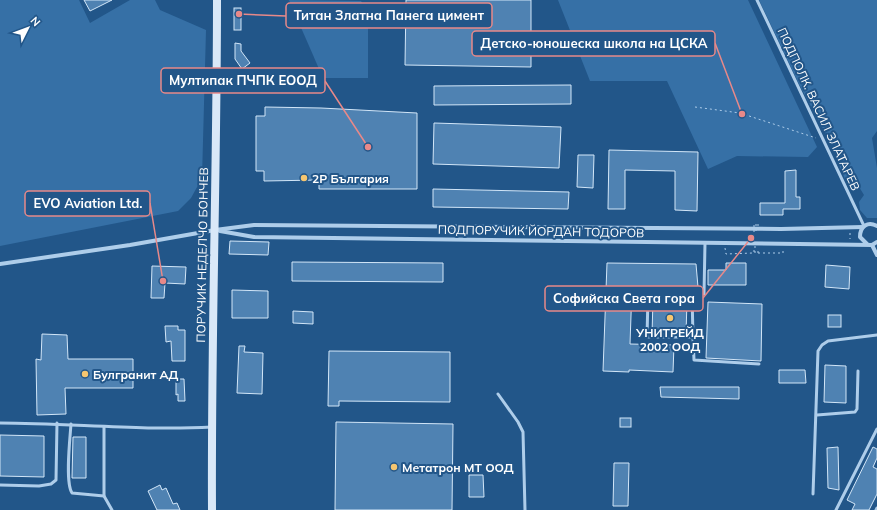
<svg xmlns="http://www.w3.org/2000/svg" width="877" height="510" font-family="Mulish,sans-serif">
<rect width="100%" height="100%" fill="#225689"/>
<!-- green -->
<g fill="#3670a6">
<polygon points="0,0 79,0 90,23 130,0 155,0 160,10 206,30 202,178 191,198 178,211 0,246"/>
<polygon points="289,0 361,1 368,11 368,78 323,78"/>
<polygon points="558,0 748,0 817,147 808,157 737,156 708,169 667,81 590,81"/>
<polygon points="759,0 877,0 877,131 872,138 877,168 877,218 867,218 860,210 859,202 864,195 856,182 847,184 838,162 839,157 833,142 828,138 799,84"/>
</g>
<!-- building -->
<g fill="#4f82b2" stroke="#d2e6f8">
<polygon points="84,0 112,0 90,11"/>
<polygon points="406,0 531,0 531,67 405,65"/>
<rect x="234" y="8" width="7" height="22"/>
<polygon points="235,43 241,44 241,51 250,63 242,69 235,59"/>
<polygon points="571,85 571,104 434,105 434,86"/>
<polygon points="265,107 321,108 417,113 417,189 319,189 319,180 264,181 264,171 256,171 256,116 265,116"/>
<polygon points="434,123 561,127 559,168 433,164"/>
<polygon points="609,150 698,152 697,211 675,210 675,171 625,170 625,209 608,209"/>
<polygon points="578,155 594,155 593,188 577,187"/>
<polygon points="796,170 796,197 800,197 800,209 783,209 783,215 760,215 760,203 785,203 785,171"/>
<polygon points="433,189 569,192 568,209 433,207"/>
<polygon points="230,241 269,242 268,255 229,254"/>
<polygon points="292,262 443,263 443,282 292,281"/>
<polygon points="607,263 696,264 698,287 632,287 630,344 674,345 673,372 629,370 629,372 603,371"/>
<polygon points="726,263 746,263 746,285 708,285 708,270 726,270"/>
<polygon points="826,265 850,267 849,289 825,287"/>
<polygon points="152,266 186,267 185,284 165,283 164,298 151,298"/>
<polygon points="232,290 268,291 268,318 232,318"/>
<polygon points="653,300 687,301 686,334 652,334"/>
<polygon points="708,302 762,304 761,361 706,358"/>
<polygon points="293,311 313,312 313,324 293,323"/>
<rect x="828" y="315" width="13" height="12"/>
<polygon points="165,326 178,326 178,330 185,330 185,361 172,361 171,341 166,342"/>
<polygon points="42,334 67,335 68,359 133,359 133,388 65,388 66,414 37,415 36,359 41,360"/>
<polygon points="239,346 245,346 244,352 263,353 262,394 237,393"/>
<polygon points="329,351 450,352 450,402 339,401 339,406 328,406"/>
<polygon points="825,365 846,366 846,403 824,402"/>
<polygon points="779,370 805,370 806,383 779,383"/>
<polygon points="176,379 184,379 185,401 178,401 178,394 176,395"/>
<polygon points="660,387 739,387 739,399 661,397"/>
<rect x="620" y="418" width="11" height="9"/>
<polygon points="336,422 453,424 452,510 335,510"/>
<polygon points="0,435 44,436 44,477 0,476"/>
<polygon points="73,437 86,437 86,478 72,478"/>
<polygon points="838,447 839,490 828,488 827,448"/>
<polygon points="873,447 877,449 877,458 873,467 877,469 877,494 869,510 852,510 855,504 847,500"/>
<polygon points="614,463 629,463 628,506 613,506"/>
<polygon points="469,475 483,475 484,497 469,497"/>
<polygon points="160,485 162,490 166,488 173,504 177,503 180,510 157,510 148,491"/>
</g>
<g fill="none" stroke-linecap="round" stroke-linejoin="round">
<!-- path -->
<g stroke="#aecdea" stroke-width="1" stroke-dasharray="2 3" stroke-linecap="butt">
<polyline points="695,107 740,113 816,138"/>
<polyline points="850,233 850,239"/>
<polyline points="725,248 726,254 753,253 753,251"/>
<polyline points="758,253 783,253 783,250"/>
</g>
<!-- lane -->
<g stroke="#aecdea" stroke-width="3">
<polyline points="757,0 864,226"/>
<polyline points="692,294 693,337 647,337 648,296 704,294 705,243"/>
<polyline points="693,337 694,360 759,364"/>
<polyline points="498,394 518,422 523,432 525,510"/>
<polyline points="817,415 855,412 857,409 858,371"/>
<path d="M0,423C70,423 141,431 212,427"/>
<path d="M71,424C70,438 65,483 72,493L104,496"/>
<polyline points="104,427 104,496 112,510"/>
<polyline points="0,485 39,486 51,484 56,480 57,423"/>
<polyline points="813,494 818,351 822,345 828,341 877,335"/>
<polyline points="836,510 877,429"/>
<polyline points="876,510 877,508"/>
</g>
<!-- street -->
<g stroke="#aecdea" stroke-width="4">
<polyline points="220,231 254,237 872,245 877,242"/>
<path d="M867,244L860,237C860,226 868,221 877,226"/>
<polyline points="872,245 877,255"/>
<polyline points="0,264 130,245 215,230 254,225 781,229 863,227"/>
</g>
<!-- secondary -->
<path stroke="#d9e8f8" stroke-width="8" d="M212,510C211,340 217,170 217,0"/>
<!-- path-bridge -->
<g stroke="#aecdea" stroke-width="1" stroke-dasharray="2 3" stroke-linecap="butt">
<polyline points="753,226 758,226 758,224"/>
<polyline points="753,231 758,231"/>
<polyline points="756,231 756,223"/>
<polyline points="753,243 758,243"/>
<polyline points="753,251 758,251 758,253"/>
<polyline points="755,253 755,243"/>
</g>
</g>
<!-- markers -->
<g fill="#f6c670" stroke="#225689" stroke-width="1.5">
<circle cx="304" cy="178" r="4"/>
<circle cx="670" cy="318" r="4"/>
<circle cx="85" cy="374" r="4"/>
<circle cx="394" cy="467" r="4"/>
</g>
<g text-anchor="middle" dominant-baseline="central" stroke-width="4" stroke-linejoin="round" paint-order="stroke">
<!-- street labels -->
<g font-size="12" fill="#fff" stroke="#225689">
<text transform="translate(819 109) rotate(65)">ПОДПОЛК. ВАСИЛ ЗЛАТАРЕВ</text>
<text transform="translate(541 231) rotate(1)">ПОДПОРУЧИК ЙОРДАН ТОДОРОВ</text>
<text transform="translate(202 255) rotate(-89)">ПОРУЧИК НЕДЕЛЧО БОНЧЕВ</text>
</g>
<!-- poi labels -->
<g font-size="12" font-weight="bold" fill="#fff" stroke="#225689" text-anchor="start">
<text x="312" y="178">2Р България</text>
<text x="670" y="332" text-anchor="middle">УНИТРЕЙД<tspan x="670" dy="14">2002 ООД</tspan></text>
<text x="93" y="374">Булгранит АД</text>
<text x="402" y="467">Метатрон МТ ООД</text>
</g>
</g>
<!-- callouts -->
<path fill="none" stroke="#e88989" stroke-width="1.5" d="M239 14L286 16M742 114L715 43M368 147L325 81M163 281L150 203M751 238L703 298"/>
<g fill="#e88989" stroke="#225689" stroke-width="1.5">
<circle cx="239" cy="14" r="4"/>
<circle cx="742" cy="114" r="4"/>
<circle cx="368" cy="147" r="4"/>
<circle cx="163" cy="281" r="4"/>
<circle cx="751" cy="238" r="4"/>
</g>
<g fill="#225689" stroke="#e88989" stroke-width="1.5">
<rect x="286" y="3" width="206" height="25" rx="4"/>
<rect x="472" y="31" width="243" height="25" rx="4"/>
<rect x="161" y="68" width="164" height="25" rx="4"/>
<rect x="25" y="191" width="125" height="25" rx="4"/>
<rect x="545" y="286" width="158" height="25" rx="4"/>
</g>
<g font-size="13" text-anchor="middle" font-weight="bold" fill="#fff">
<text x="389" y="20">Титан Златна Панега цимент</text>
<text x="594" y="48">Детско-юношеска школа на ЦСКА</text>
<text x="243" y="85">Мултипак ПЧПК ЕООД</text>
<text x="88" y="208">EVO Aviation Ltd.</text>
<text x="624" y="303">Софийска Света гора</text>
</g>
<!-- north arrow -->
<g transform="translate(28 28) rotate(48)" stroke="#225689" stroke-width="3" paint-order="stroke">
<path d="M0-3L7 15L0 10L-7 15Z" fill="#ffffff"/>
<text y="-6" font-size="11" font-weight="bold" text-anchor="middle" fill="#ffffff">N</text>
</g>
</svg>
